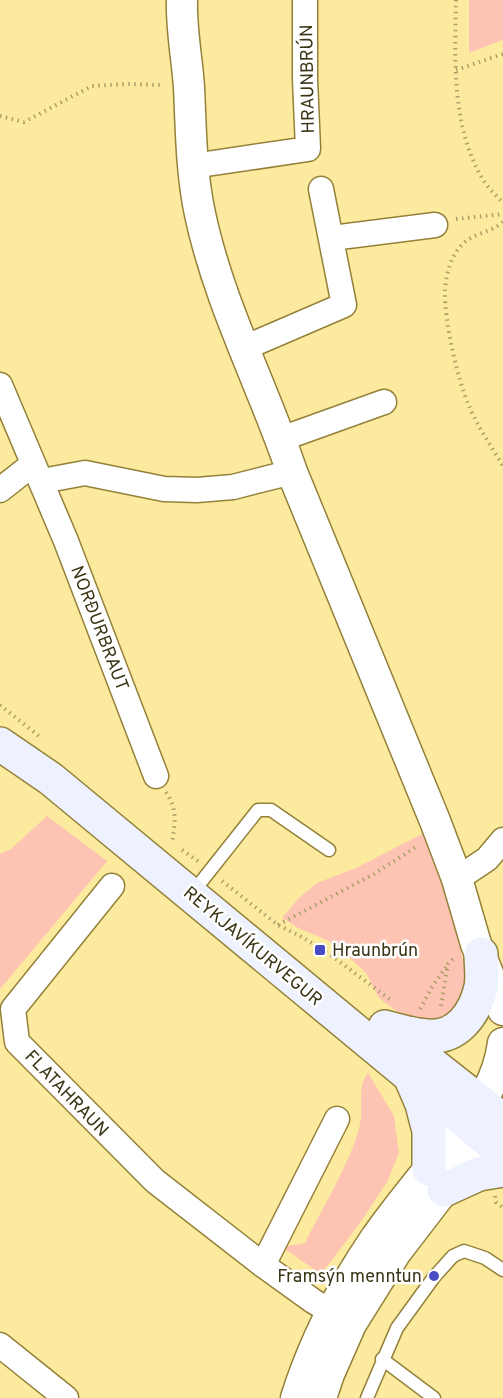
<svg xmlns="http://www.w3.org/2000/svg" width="503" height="1398" font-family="Overpass,sans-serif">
<rect width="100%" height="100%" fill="#fcea9f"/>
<g fill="#fdc4b4">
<path d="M469,0h34v40l-34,13z"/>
<path d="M47,816l60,45 -107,128v-135l11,-5z"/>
<path d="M426,832l29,89 10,50 3,22 -12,24 -40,9 -37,-28 -13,-25 -20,-19 -19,-14 -27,-11 -18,-11 17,-20 18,-15 39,-15z"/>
<path d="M368,1073l26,43 5,37 -12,29 -27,41 -39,51 -39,-27 23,-4c16,-33 52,-91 56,-125 1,-16 -3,-32 7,-45z"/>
</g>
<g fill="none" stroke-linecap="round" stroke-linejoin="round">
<g stroke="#938139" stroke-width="15">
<g id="service">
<path d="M201,882l57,-72h13l58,40"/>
<path d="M382,1359l52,39"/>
<path d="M367,1398l30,-70 37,-51 19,-21 11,-5 21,7 18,12"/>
</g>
</g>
<g stroke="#938139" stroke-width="27">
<g id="minor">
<path d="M193,166l115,-17 -3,-70v-79"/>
<path d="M332,238l103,-13"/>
<path d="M244,348l100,-43 -23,-116"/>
<path d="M0,385l66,156 90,235"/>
<path d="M281,439l103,-37"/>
<path d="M42,481l43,-8 79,16 33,1 36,-3 59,-15"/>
<path d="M0,490l33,-26"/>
<path d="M457,879l30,-20 16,-19"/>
<path d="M112,886l-99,123 4,33 138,139 108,84 50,36 34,20"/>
<path d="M263,1265l74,-146"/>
<path d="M0,1345l66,53"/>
</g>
</g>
<g stroke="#938139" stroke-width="33">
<g id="tertiary">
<path d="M182,0c-1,29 5,58 7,87 2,42 2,85 11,127 19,90 63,172 92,258l143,349 22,58 19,65 27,66"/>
<path d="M296,1398c18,-57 45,-109 79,-159 22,-32 48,-62 72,-93 27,-35 50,-58 56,-103"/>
<path d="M321,1398l8,-24 22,-50 45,-72 103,-134"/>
</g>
</g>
<g stroke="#938139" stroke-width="36">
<g id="secondary">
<path d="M0,744l51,35 452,374"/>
<path d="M385,1027c14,4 28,8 42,9 30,3 48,-22 54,-49 2,-10 0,-23 0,-33"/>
<path d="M414,1050l89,70"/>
<path d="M410,1076l12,28 7,27v38"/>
<path d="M444,1190l35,-16 24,-4"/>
</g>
</g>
<g stroke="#ada067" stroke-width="4" stroke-dasharray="1.5 4.5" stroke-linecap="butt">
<path d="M456,0c-1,58 -5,125 26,178 5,9 14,17 21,25"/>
<path d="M456,70l47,-16"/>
<path d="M0,116l24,6 68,-36 35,-2 37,1"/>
<path d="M456,219l47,-5"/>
<path d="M503,222c-12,11 -32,11 -43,25 -10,12 -14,28 -15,43 -1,30 12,88 24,116 9,21 22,40 34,60"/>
<path d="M0,705l40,32"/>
<path d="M166,792c12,19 9,30 6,51"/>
<path d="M182,850l16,11"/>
<path d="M222,881l56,44 26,13 32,21 56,42"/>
<path d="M278,925l96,-51 45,-29"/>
<path d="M441,1006l7,-42 7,-7"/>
<path d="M420,1009l12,-22 14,-20"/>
<path d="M495,1196l1,6 7,6"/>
</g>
<use href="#service" stroke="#fff" stroke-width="12"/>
<use href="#minor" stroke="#fff" stroke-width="24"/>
<use href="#tertiary" stroke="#fff" stroke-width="30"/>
<use href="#secondary" stroke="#eef1fe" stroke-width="33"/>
</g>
<g fill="#484bc1" stroke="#fff" stroke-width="2">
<rect x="314" y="944" width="12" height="12" rx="3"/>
<circle cx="434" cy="1276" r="6"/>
</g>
<g text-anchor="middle" stroke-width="5" stroke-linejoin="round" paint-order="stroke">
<g font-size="18" fill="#3c3516" stroke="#fff">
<text transform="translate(307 79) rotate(-91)" y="6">HRAUNBRÚN</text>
<text transform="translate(100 628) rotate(69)" y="6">NORÐURBRAUT</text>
<text transform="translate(253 946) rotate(40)" y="6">REYKJAVÍKURVEGUR</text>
<text transform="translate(67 1093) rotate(46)" y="6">FLATAHRAUN</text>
</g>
<g font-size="18" fill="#3c3516" stroke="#fff" text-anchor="start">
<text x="332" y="956">Hraunbrún</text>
<text x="422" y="1282" text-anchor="end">Framsýn menntun</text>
</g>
</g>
</svg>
